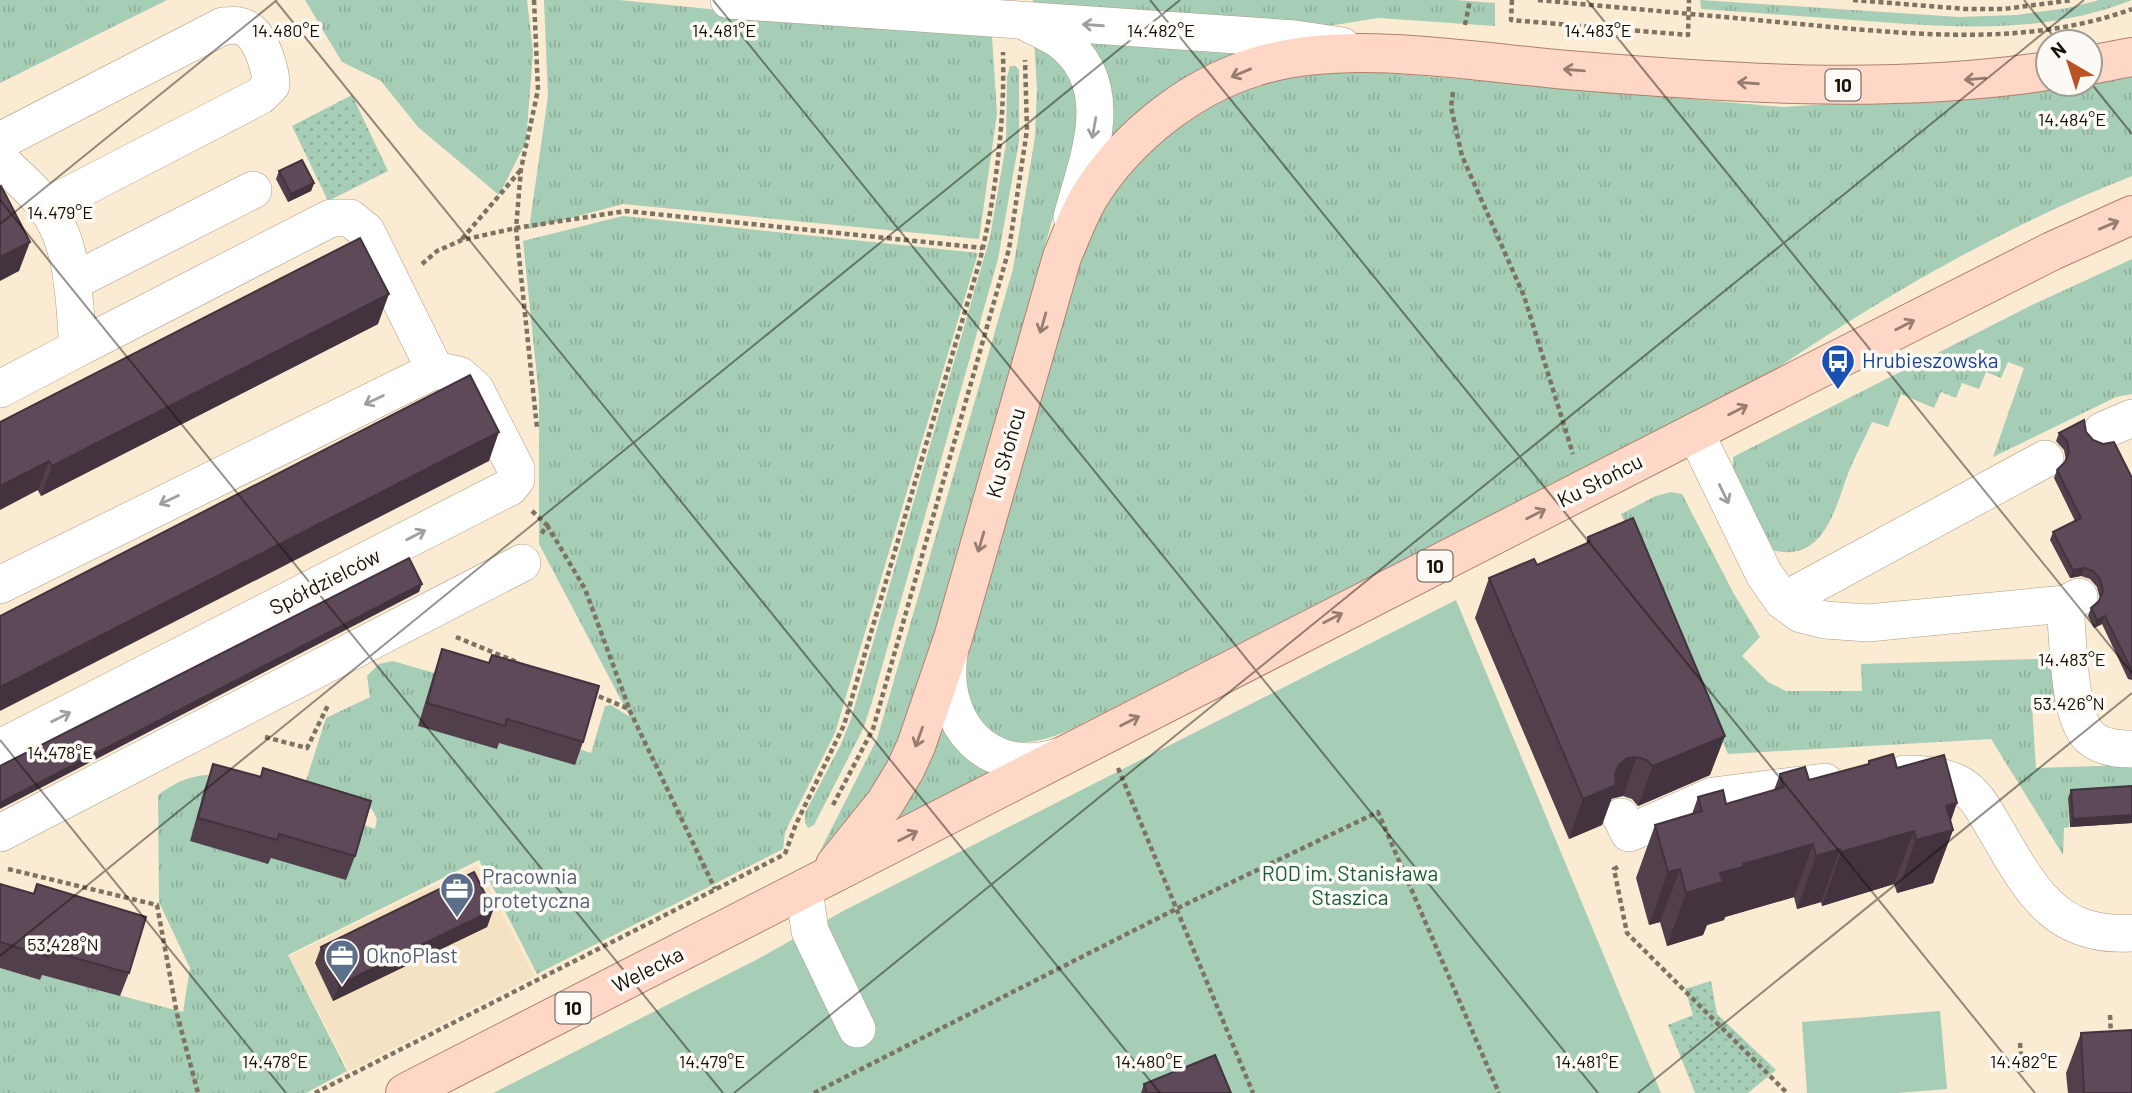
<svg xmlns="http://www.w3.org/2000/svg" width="2132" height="1093" font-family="Barlow,sans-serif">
<defs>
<pattern id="grass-tufts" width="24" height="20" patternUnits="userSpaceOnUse" patternTransform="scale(1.75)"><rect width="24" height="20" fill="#a6cdb5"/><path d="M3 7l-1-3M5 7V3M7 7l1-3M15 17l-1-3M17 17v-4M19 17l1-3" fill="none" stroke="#8eaf9a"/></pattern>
<pattern id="park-dots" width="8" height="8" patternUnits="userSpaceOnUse" patternTransform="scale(1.75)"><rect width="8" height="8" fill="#a6cdb5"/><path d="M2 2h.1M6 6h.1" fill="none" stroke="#8eaf9a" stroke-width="1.8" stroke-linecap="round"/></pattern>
</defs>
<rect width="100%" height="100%" fill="#faebd2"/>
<path fill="#f5e2c2" d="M477,865l58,111 -186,95 -60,-115z"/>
<g fill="url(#grass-tufts)">
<path d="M0,0h167l-167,83z"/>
<path d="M305,0h222l6,52 -7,90 -27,53 -81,-68 -37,-46 -39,-19z"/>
<path d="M544,0h75l373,37 5,77 -18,125 -356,-35 -94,25 19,-133z"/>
<path d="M1033,0h422l40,3v23l-117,-8 -62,10 -284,-24z"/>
<path d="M1700,0l259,17 57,-2 52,-7 31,-8h33c-85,34 -176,28 -265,21 -55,-4 -111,-8 -166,-12z"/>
<path d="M1080,34l165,14 -141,100z"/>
<path d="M1034,41c44,37 47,47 40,103l-166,580 -12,30 -38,60 -41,43 60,-118 136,-470 22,-132 2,-49z"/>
<path d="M1010,66h6l3,4v71l-21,118 -126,443 -9,27 -49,96 -6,3 -3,-5v-10l36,-69 10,-25 139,-482 16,-93 1,-67z"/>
<path d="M1353,70l431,37 258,-18 28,-5h20v-3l42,-8v103c-128,50 -248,120 -362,197l-669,341c-20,9 -40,22 -61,26 -48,11 -70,-27 -77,-66l115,-412c12,-25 24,-51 41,-74 40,-57 104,-96 171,-111 20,-5 42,-5 63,-7z"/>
<path d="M623,216l355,37 -143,480 -50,99 -2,17 -246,125 -58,-114 -191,95 59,116 -41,22h-306v-125l39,12 3,-5 141,37 7,-44 -31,-66 -1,-107c21,-16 40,-23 67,-19l45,82 92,-34 13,5 2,-10 -5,-10 -28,-8 -39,-17 21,-66 44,-21 -3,-21 12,-12 14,-3 41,12 64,70 81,6 12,4 14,-47 6,-1 19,12 -91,-173v-148l-16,-155z"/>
<path d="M2132,259v135l-16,3 -123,60 31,-89 -16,-6 -7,16 -15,-6 -7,17 -17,-6 -6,15 -15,-6 -7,16 -33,-14 -13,33 -16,-5c-7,16 -16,32 -23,49 -15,41 -27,99 -86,76l-30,-78v-12l299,-152z"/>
<path d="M1671,492l11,2 52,100 26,43 -18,19 26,26 18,9h76l-1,-27 177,-5c19,5 17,24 19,40l-4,4 -21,2 4,63 96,-3v27l-64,5 1,30 -5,1 -1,27 -72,-116 -263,15 -107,-240 35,-18z"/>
<path d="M939,718l56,53 -112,55z"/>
</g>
<g fill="url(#park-dots)">
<path d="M352,95l36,76 -60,30 -36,-75z"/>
<path d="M1711,981l6,33 59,56 -28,23h-53l-27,-68 25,-10 -8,-26z"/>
</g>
<g fill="#a6cdb5">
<path d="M1456,600l205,493h-1168l265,-134 85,-48z"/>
<path d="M1940,1011l7,78 -51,4h-89l-5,-71z"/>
</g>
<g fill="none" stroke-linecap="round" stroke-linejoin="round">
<g stroke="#ab9d85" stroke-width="38">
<g id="minor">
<path d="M729,0l566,39 47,7"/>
<path d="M1026,22c11,6 23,11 34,18 60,45 28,118 12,177"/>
<path d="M0,141l223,-115c10,-1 19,-2 28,6 11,10 20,38 20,53l-11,11 -214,111"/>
<path d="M0,160c15,15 34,30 46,47 29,39 28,95 32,141l-78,41"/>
<path d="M72,282l181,-92"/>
<path d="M78,348l253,-130h19l16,13 69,139"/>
<path d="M2102,431l30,-13"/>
<path d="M1695,432l69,142 19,27 18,13 24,6 43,3 197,-19 14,-7"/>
<path d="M0,585l435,-215 24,5 16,14 41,80v10l-6,8 -510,261"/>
<path d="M1783,601l262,-142"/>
<path d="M2065,604c3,31 3,107 22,130 10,13 30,15 45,15"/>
<path d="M949,654c-10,70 39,126 112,102"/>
<path d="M1904,774c17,0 42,2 57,11 16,10 24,27 33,42 36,60 58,111 138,106"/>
<path d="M1621,817l8,16 84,-37 112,-14"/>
<path d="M0,833l522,-270"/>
<path d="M804,890l6,41 47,98"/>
</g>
</g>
<g stroke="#ad806c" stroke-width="40">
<g id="major">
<path d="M2090,65l42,-8"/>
<path d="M835,865l50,-62 20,-33 11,-24 37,-108 109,-381c9,-21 17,-44 29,-63 37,-58 99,-107 164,-127 90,-29 218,-5 312,3 161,13 320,25 481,1"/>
<path d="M405,1093l1396,-715 251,-127 80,-36"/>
</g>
</g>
<g stroke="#7d7363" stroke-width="4.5" stroke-dasharray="5 3.5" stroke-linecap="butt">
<path d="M534,0l4,90 -17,79 -5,59 21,200"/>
<path d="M1512,0l-1,20 177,15 1,-35"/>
<path d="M1538,0c84,8 167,15 250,23 113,10 235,26 344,-14"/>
<path d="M1853,0l113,9h38l69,-9"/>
<path d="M1465,25l5,-25"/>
<path d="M1453,92l-2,15 11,49 62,140 49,158"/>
<path d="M462,239l58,-68"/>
<path d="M422,264l15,-13 25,-11 54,-12 110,-17 357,37"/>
<path d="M532,511l15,14 -7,11"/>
<path d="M547,525l38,64 44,119"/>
<path d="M456,637l63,26"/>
<path d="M591,693l38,16 86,180"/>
<path d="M265,737l42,11 22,-45"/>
<path d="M1118,768l135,325"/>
<path d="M833,805l40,-76 136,-480 18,-119 -2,-70"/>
<path d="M785,854l11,-30 48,-99 136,-465c16,-65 25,-142 23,-208"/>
<path d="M1618,867l-4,2 13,64 160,160"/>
<path d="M8,869l149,36 20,109 21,79"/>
<path d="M2110,1015l1,20"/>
<path d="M2020,1043l2,29"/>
<path d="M315,1093l470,-239"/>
<path d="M814,1093l364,-185 200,-96 121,281"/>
</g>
<use href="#minor" stroke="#fff" stroke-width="37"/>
<use href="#major" stroke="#ffd7c7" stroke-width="38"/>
</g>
<g fill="#513f4c">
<path d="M279,171l35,12 -3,8 -23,11 -12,-23z"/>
<path d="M378,324l-337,172 -41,-74z"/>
<path d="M2086,432l46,46v202l-4,-1 -26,-55 -8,4 -6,-12 3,-8 9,-9 -3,-12 -7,-8 -9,-3 -11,2 -20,-38 3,-8 22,-11 -21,-43 3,-8 8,-7 1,-3 -2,-10 -8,-9 3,-8z"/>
<path d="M1588,537l122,238 -72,31 -6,-7 -9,-3 -11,2 -10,27 -33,14 -94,-221 14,-40 48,-13 49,-21z"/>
<path d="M442,649l141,93 -8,23 -76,-22 -2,6 -79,-23 16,-53z"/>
<path d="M1869,761l28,7 53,54 3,8 -20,53 -36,10 -3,-9 -72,22 -1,-4 -24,7 -3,-12 -69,20 -1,3 -17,5 -4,10 -36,11 -7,-24 -11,3 -13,-47 19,-53 37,-11 6,-17 28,7 48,-14 6,-16 29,6 59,-16z"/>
<path d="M213,764l47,13 3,-9 92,88 -9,24 -75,-22 -3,6 -78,-23 15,-54z"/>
<path d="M2132,786v37l-62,4 -2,-29 3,-8z"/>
<path d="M0,884l33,9 4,-9 92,89 -9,23 -78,-21 -2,5 -40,-12z"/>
<path d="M493,910l-6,17 -154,74 -18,-38 6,-16z"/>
<path d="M2081,1033l51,60h-64l-2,-20z"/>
<path d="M1144,1084l87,9h-90z"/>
</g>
<g fill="#42333e">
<path d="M314,183l-3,8 -23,11 3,-8z"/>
<path d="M30,242l-11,29 -19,10v-24z"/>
<path d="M389,294l-11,30 -337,172 11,-30z"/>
<path d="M499,432l-10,29 -489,250v-24z"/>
<path d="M49,461l-11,29 -38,20v-24z"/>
<path d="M2084,568l-3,8 -11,2 3,-8z"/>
<path d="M422,584l-3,8 -419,217v-6z"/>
<path d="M2105,616l-3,8 -8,4 3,-8z"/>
<path d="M1725,736l-15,39 -72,31 15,-40z"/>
<path d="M1637,757l-14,39 -12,3 -9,26 -33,14 14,-40 44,-41z"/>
<path d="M1957,803l-10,29 6,-2 -20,53 -36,10 19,-53 30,-34z"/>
<path d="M2132,815v8l-62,4 3,-8z"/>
<path d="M1914,831l-20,53 -72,22 19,-54z"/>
<path d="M1813,844l-19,53 -69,20 -1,3 -17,5 -4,10 -36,11 19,-53 34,-20 23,-9z"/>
<path d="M1840,849l-19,53 -24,7 19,-53z"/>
<path d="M1680,869l-20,53 -11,3 19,-53z"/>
<path d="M493,910l-6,17 -154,74 6,-16z"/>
</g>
<g fill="#5e4958" stroke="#42333e" stroke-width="2">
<path d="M302,160l12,23 -23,11 -12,-23z"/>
<path d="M1,186l29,56 -30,15v-70z"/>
<path d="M360,238l29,56 -337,172 -3,-5 -49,25v-64z"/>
<path d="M470,375l29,57 -499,255v-71z"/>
<path d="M2084,420l2,12 7,8 10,4 11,-2 18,36v193l-27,-55 -8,4 -6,-12 8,-7 4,-10 -3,-12 -7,-8 -9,-3 -11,2 -20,-38 28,-14 -24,-48 8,-8 4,-10 -2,-11 -8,-8z"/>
<path d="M1633,518l92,218 -72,30 -7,-6 -9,-3 -10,1 -9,8 -3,9 1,10 -33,14 -94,-221 45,-19 3,6 53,-23 -2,-5z"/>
<path d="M409,558l13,26 -422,219v-37z"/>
<path d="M442,649l47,14 3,-8 107,31 -16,56 -76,-23 -2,7 -78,-23z"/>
<path d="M1893,754l4,14 47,-13 13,48 -11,3 7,24 -37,10 -2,-9 -73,21 -1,-3 -24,7 -3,-12 -70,20v3l-23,6 3,9 -37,11 -6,-24 -12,3 -13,-47 47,-14 -4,-14 25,-7 3,14 58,-17 -4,-13 25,-7 4,13 60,-16v-3z"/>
<path d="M213,764l48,13 2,-9 108,33 -16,55 -76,-22 -2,6 -79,-22z"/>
<path d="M2132,786v29l-59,4 -2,-29z"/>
<path d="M474,872l19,38 -154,75 -18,-38z"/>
<path d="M0,884l34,10 3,-10 109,33 -17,56 -79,-22 -2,6 -48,-15z"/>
<path d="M2132,1030v63h-48l-3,-60z"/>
<path d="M1215,1055l16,38h-84l-3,-9z"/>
</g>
<defs><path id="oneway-shaft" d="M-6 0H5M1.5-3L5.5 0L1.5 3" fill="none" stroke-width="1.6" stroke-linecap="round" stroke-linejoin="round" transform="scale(1.75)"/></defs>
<g stroke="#a19f9c">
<use href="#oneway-shaft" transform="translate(1093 25) rotate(-176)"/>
<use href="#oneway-shaft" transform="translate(1094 128) rotate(100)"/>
<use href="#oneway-shaft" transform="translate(374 400) rotate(154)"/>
<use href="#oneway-shaft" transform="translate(1724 494) rotate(64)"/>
<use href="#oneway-shaft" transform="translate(169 500) rotate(154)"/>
<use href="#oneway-shaft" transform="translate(416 535) rotate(-27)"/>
<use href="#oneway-shaft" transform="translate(61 717) rotate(-27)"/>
</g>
<g stroke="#967d71">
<use href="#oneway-shaft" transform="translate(1574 70) rotate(-175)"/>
<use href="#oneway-shaft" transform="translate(1241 73) rotate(157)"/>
<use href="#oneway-shaft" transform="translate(1975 79) rotate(175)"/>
<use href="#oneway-shaft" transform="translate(1748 83) rotate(-176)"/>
<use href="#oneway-shaft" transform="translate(2109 225) rotate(-23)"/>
<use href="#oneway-shaft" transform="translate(1043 323) rotate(106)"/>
<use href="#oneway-shaft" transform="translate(1905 325) rotate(-27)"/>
<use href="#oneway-shaft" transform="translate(1738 410) rotate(-27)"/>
<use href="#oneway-shaft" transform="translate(1536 514) rotate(-27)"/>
<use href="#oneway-shaft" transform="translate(981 542) rotate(106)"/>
<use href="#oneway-shaft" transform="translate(1333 618) rotate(-27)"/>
<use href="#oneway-shaft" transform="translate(1130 721) rotate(-27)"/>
<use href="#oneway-shaft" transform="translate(919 737) rotate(110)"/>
<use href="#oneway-shaft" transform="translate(908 836) rotate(-27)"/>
</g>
<path fill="none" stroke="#151008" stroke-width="2" stroke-opacity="0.45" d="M275,0l885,1093M713,0l885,1093M1150,0l885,1093M1587,0l545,673M2024,0l34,42M2090,82l42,52M0,200l723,893M0,224l277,-224M0,740l286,353M0,956l1180,-956M734,1093l1350,-1093M1638,1093l494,-400"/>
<defs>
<g id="bus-pin" transform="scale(1.75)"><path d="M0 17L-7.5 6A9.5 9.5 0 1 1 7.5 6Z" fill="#1a4fb4" stroke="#fdfaf5"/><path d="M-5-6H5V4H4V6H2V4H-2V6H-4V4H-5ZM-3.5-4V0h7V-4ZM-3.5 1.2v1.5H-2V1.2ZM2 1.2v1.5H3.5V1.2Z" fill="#fff"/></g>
<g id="office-pin" transform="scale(1.75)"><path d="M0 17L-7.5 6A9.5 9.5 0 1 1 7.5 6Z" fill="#5c6f8a" stroke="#fdfaf5"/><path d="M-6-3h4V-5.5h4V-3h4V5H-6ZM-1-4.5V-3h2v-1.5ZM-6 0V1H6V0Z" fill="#fff"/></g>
</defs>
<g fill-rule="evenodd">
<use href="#bus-pin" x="1838" y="361"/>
<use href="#office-pin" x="457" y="889"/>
<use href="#office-pin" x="342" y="956"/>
</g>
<g text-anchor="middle" stroke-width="7" stroke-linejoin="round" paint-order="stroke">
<g fill="#fdfaf5" stroke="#5b564f" stroke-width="2">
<rect x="1825.5" y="69.5" width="35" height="31" rx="5"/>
<rect x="1417.5" y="550.5" width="35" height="31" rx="5"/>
<rect x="555.5" y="992.5" width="35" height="31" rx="5"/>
</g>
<g font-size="19" font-weight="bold" fill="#151008">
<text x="1843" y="92">10</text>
<text x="1435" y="573">10</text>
<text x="573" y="1015">10</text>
</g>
<g font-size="21" fill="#164399" stroke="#fdfaf5" text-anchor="start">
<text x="1862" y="368">Hrubieszowska</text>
</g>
<g font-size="21" fill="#151008" stroke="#fdfaf5">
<text transform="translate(1006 453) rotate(-74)" y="7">Ku Słońcu</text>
<text transform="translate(1600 481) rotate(-27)" y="7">Ku Słońcu</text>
<text transform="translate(325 582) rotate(-27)" y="7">Spółdzielców</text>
<text transform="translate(648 970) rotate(-27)" y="7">Welecka</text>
</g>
<g font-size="21" fill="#125d3b" stroke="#fdfaf5">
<text x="1350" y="881">ROD im. Stanisława<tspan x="1350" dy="24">Staszica</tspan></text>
</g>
<g font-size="21" fill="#4e5e75" stroke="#fdfaf5" text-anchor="start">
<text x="482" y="884">Pracownia<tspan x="482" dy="24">protetyczna</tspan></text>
<text x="366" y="963">OknoPlast</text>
</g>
</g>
<g font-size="18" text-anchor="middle" fill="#151008" stroke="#fdfaf5" stroke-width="7" stroke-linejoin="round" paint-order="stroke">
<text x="1598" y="37">14.483°E</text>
<text x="286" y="37">14.480°E</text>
<text x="724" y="37">14.481°E</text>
<text x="1161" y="37">14.482°E</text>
<text x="2072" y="126">14.484°E</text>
<text x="60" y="219">14.479°E</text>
<text x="2072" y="666">14.483°E</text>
<text x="2069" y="710">53.426°N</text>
<text x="60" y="759">14.478°E</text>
<text x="63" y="951">53.428°N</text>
<text x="275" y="1068">14.478°E</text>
<text x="712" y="1068">14.479°E</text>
<text x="1149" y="1068">14.480°E</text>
<text x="1587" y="1068">14.481°E</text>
<text x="2024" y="1068">14.482°E</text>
</g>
<g transform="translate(2069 63) rotate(321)"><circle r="33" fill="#fdfaf5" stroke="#a09c96" stroke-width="2"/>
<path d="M0-5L12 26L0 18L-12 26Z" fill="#b95425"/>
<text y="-10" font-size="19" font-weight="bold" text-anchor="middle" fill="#151008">N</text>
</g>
</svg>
